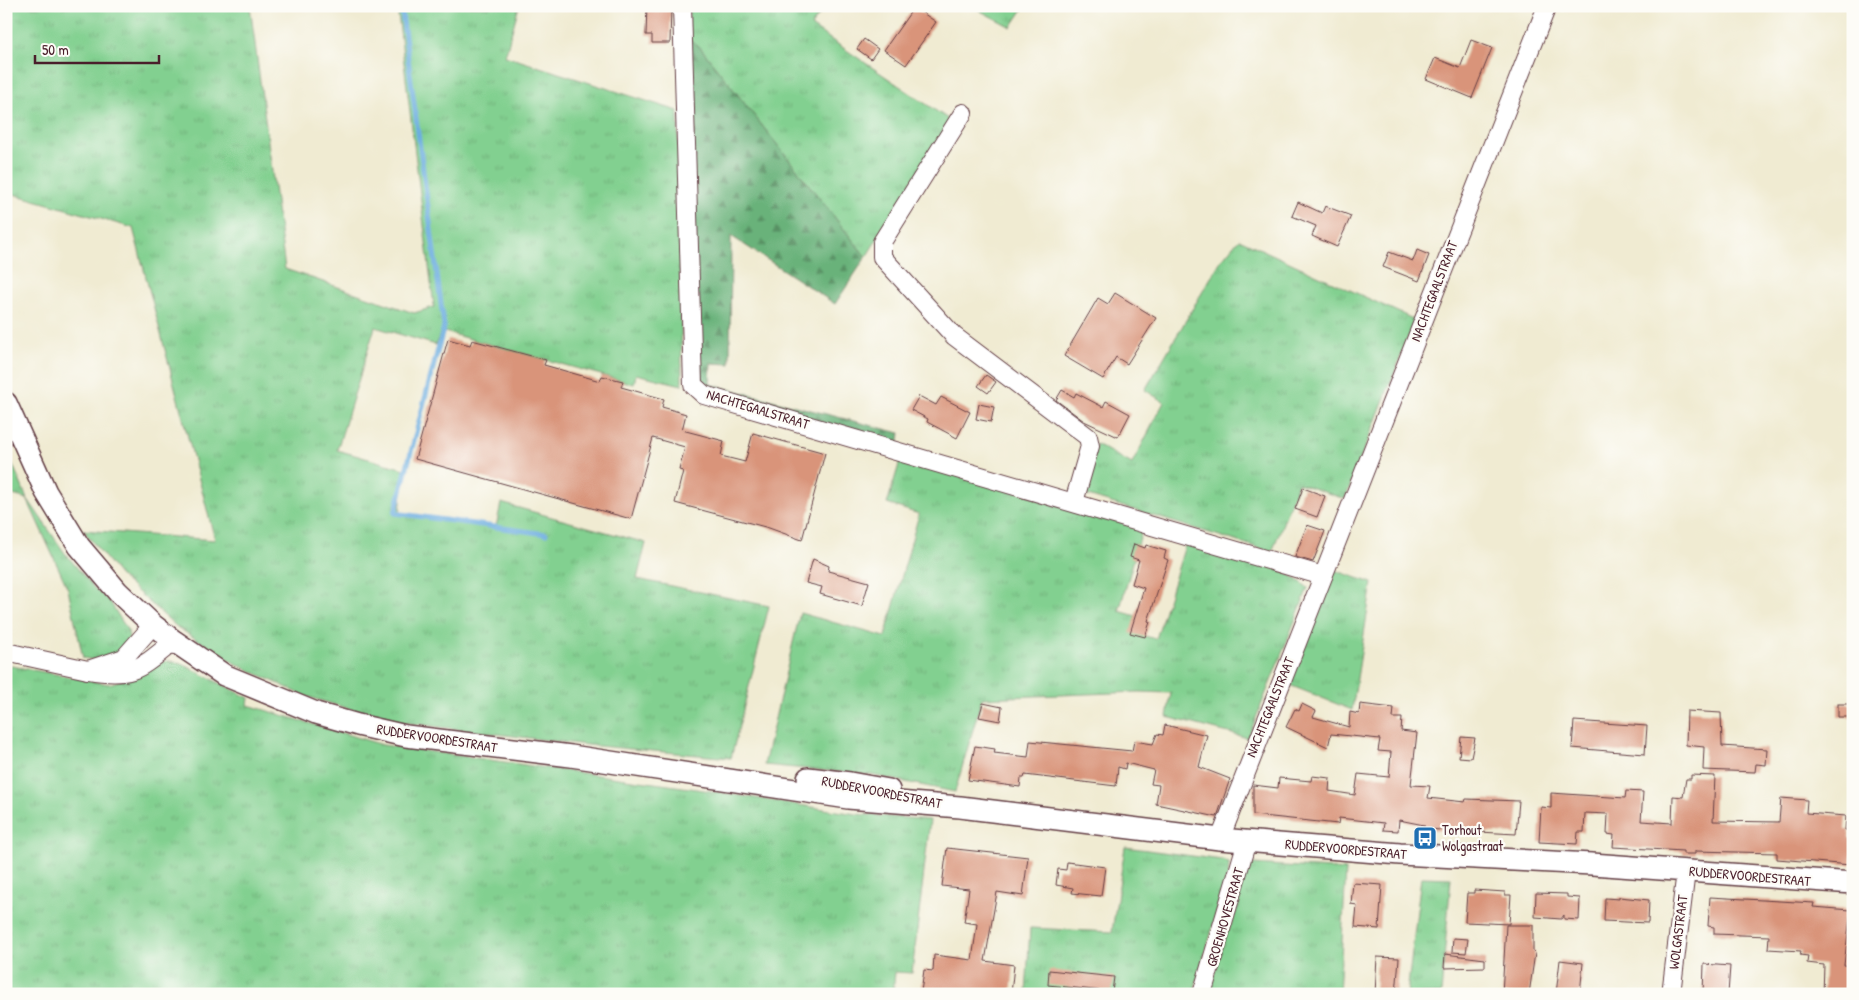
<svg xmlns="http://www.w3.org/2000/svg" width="1859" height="1000" font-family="'Patrick Hand',sans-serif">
<defs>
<pattern id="grass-tufts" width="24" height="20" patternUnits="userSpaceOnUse" patternTransform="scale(1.25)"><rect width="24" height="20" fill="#82d090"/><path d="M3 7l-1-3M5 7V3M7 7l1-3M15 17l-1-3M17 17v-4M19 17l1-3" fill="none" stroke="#72b27c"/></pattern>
<pattern id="forest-firs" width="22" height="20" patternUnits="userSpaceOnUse" patternTransform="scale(1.25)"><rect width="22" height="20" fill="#69b27a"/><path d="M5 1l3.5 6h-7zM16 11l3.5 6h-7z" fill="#589064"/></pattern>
</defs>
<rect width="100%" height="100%" fill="#fdfcf7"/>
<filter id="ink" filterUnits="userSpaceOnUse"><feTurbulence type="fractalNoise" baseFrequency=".02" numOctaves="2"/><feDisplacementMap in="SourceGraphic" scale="10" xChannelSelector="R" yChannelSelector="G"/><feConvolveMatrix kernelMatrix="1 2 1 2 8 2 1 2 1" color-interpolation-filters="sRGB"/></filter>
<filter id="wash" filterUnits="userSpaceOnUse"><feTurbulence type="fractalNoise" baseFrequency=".0096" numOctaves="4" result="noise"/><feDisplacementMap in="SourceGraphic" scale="20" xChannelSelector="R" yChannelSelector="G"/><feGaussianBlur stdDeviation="1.12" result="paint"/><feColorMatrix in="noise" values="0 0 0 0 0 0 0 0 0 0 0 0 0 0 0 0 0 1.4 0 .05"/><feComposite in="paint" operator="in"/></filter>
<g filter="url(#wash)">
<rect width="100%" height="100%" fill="#f0ebd2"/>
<g fill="url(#grass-tufts)" stroke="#66785e">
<path d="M6,6h244l35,263 129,44 20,-6 -37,-301h122l-14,50 173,55 4,274 -46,-11 -2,10 -193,-53 -5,14 -61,-18 -38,123 67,19 -4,44 96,14 5,-24 145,40 -9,36 132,27 -38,152 -144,-13 -196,-24 -86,-25 -69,-32 -59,-37 -57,-51 -37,-46 132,10 -82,-312 -127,-36z"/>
<path d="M689,6h136l-14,20 140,95 -85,136 -167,-211 -11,-7z"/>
<path d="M971,6h54l-14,21z"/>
<path d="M1239,239l176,81 -70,179 -47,-16 -26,69 -187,-57 11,-51 36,20 32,-62 -19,-12 75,-128z"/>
<path d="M6,449l21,49 37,54 30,36 16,14 18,29 1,7 -8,13 -20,10 -18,-3 -15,-69 -41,-90 -21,-6z"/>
<path d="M901,458l242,70 -24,83 24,7 -6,16 19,5 31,-100c39,12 90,21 121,49l-60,150 -81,-21 4,-24 -32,-1 -157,6 -27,94 -84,-17 -107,-10 36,-152 85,24 34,-123 -32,-10z"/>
<path d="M1331,569l41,14 -20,127 -65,-26z"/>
<path d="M170,661l12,3 67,34 -1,7 135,40 328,46 145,23 74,6 -18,153 -17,-1 -2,22h-887v-329l103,19 18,-6 34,-16z"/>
<path d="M1125,847l97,13 7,3 -1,13 -35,118h-167l4,-66 82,4z"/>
<path d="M1253,864l93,6 -7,124h-131l39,-127z"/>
<path d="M1421,877l30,1 -10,116h-34z"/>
</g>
<path fill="url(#forest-firs)" stroke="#5a6852" d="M688,39l11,7 167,211 -31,47 -104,-68 -1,128 -19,-1 -1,21 190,49 -2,15 -200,-56z"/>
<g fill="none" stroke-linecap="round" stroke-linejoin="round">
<path stroke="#6cade0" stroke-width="5" d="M401,6l43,320 -49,187 151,21"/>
</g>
<g id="blocks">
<g fill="#d9947a">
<path d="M647,6h24l-1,37h-18v-8h-6z"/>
<path d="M914,7l22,15 -30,43 -22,-15z"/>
<path d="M864,39l14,10 -7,10 -14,-10z"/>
<path d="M1471,40l21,8 -20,50 -46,-19 9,-21 25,10z"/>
<path d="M1298,202l24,11 3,-7 26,10 -14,31 -25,-11 4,-10 -24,-10z"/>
<path d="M1417,250l12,5 -10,26 -36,-14 6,-15 24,9z"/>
<path d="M1115,293l41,25 -29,46 -11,-7 -13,22 -39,-23 34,-58 10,6z"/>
<path d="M448,339l22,6 2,-5 74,20 -2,5 56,16 2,-5 21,5 -2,6 43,12 -2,8 24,7 -4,16 42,11 -3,15 24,6 8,-29 72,20 -23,87 -33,-12 -94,-25 8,-32 -4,-1 6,-23 -32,-9 -22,81 -216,-60z"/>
<path d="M986,375l10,7 -8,11 -10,-7z"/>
<path d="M1062,390l12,7 2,-4 27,14 3,-6 24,13 -12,23 -34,-16 -28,-21z"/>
<path d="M919,396l17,9 5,-8 29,15 -13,26 -30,-16 1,-3 -17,-9z"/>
<path d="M979,404l15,3 -3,15 -15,-3z"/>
<path d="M1303,488l22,8 -8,21 -22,-8z"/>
<path d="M1307,525l18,6 -12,31 -18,-5z"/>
<path d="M1134,544l11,4 1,-3 20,6 -2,7 4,2 -20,61 2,1 -5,15 -15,-4 14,-45 -12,-4 7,-24 -9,-3z"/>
<path d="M813,559l16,7 -1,5 41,11 -7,24 -42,-12 2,-7 -16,-4z"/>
<path d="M983,703l19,4 -2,14 -21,-4z"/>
<path d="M1302,704l14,7 -3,6 36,10 1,-15 9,2 1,-10 34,4 -1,10h9l-1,13 16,2 -6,52 19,1 -2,12 37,4 1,-3 53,2 -3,33 -92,-5v-4l-25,-5 -1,11 -15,-1 1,-7 -45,-5 -1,6 -85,-9v-30l25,3 1,-10 32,3 1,-5 18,2 -1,13 26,4 3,-21 31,3 2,-25 -13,-1 2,-12 -49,-5 -3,13 -42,-20 9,-18 4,2z"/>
<rect x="1838" y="704" width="15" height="13"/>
<path d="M1687,711l34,2 1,33 45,3 -1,16 -10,-1 -1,8 -52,-2 1,-23 -18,-2z"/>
<path d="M1574,721l73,5 -2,28 -73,-6z"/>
<path d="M1165,725l42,10 -8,32 31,12 -13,38 -61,-13 3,-19 -8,-1 3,-14 -28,-7 -1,6 -7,-2 -2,19 -91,-11 -1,3h-3l-1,9 -52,-7 7,-34 20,3 -1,4 34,4 2,-16 102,10 2,-10 19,3 4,-10 6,1z"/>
<path d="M1461,737l14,1 -4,20 -12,-1z"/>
<path d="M1691,775l24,1 -2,45 66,1 2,-24 26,2 -1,13 40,3 -1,14h5l-1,8h4l-2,27 -74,-6v-6l-82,-2v3h-12v-3l-70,-4 1,-12 -7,-1 1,-20 -23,-1 -1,19h-6l-1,12 -38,-2 2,-35 10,1v-15l74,5 1,-7 17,1 -2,29 31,2 1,-27 10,1 3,-18h5z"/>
<path d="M947,848l81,9 -5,39 -26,-4 -12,69 29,4 -3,29 -44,-3v3l-46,-2 3,-22 9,1 1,-16 38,5 5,-36 -13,-2 5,-33 -27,-3z"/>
<path d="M1067,862l38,5 -4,29 -29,-3 1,-5 -17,-3 2,-16 8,1z"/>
<path d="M1353,883l29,2 -3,44 -24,-2 2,-22 -6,-1z"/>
<path d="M1474,890l31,2v3h6l-2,29 -44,-2 2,-29h7z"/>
<path d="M1536,893l31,1v3l13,1 -1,22 -15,-1v-4l-3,4 -26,-2z"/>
<path d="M1619,897l30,3 -1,23 -44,-2 1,-23 14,1z"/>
<path d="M1710,897l104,6 -1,4 38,3 -7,55 9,1v28h-30l1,-29 -17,-2 1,-7 -8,-1 1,-4 -33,-2 1,-13 -55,-2v-7l-6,-1z"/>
<path d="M1506,925h27v26l2,2 -6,41h-27z"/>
<path d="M1453,938l15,1 -2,14 -14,-1z"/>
<path d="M1445,954l40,5v8l-41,1z"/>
<path d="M1377,957l22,1 -3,36h-21z"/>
<path d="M1560,960l23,3 -3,31h-24z"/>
<path d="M1704,964l26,2 -2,28h-25z"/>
<path d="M1049,970l65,7 -2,15 -64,-7z"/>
</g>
</g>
</g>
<g filter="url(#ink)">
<use href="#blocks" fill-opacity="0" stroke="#633e44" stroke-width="1"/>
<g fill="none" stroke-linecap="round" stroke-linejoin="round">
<g stroke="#633e44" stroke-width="20">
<g id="minor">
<path d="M682,6l11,379 11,10 619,181"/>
<path d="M963,113l-81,129v15l72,79 134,101 2,9 -16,56"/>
<path d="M153,625l-29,33 -36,12c46,8 51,-1 86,-29"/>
<path d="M6,652l82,18"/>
<path d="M1220,839l327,-833"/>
<path d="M1202,994l45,-153"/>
<path d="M1671,994l15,-123"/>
</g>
</g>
<g stroke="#633e44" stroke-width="24">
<g id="tertiary">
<path d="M6,403l40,89 33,54 39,46 35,33 21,16 50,34 92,38 42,12 48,11 165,20 277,42 112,9 260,32 180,15 192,10 261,19"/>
<path d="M808,778l42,5 39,7"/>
</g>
</g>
<use href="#minor" stroke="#fff" stroke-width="18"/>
<use href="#tertiary" stroke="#fff" stroke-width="21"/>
</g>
</g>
<defs>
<g id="bus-square" transform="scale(1.25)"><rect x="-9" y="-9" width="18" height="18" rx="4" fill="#1f6fb2" stroke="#fdfcf7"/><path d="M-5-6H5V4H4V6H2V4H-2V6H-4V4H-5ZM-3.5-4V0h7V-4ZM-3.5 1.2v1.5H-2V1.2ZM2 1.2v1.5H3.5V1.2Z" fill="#fff"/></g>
</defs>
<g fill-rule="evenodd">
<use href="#bus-square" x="1425" y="838"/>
</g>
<g text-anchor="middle" stroke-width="4.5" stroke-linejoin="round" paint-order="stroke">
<g font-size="14" fill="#4a1f2b" stroke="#fdfcf7">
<text transform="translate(1434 291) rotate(-69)" y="5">NACHTEGAALSTRAAT</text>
<text transform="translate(758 409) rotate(17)" y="5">NACHTEGAALSTRAAT</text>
<text transform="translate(1270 707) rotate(-68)" y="5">NACHTEGAALSTRAAT</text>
<text transform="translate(437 738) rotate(9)" y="5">RUDDERVOORDESTRAAT</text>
<text transform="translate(882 792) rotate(11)" y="5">RUDDERVOORDESTRAAT</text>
<text transform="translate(1346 849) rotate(5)" y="5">RUDDERVOORDESTRAAT</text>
<text transform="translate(1750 876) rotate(5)" y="5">RUDDERVOORDESTRAAT</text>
<text transform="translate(1225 917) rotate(-74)" y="5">GROENHOVESTRAAT</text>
<text transform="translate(1678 932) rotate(-83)" y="5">WOLGASTRAAT</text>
</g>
<g font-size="14" fill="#4a1f2b" stroke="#fdfcf7" text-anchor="start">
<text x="1442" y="835">Torhout<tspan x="1442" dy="16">Wolgastraat</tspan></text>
</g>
</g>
<rect width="1859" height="1000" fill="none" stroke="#fdfcf7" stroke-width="25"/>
<path d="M35 55v8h124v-8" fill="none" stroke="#4a1f2b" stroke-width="2.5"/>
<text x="42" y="55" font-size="15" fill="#4a1f2b" stroke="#fdfcf7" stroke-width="4" paint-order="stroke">50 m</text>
</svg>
